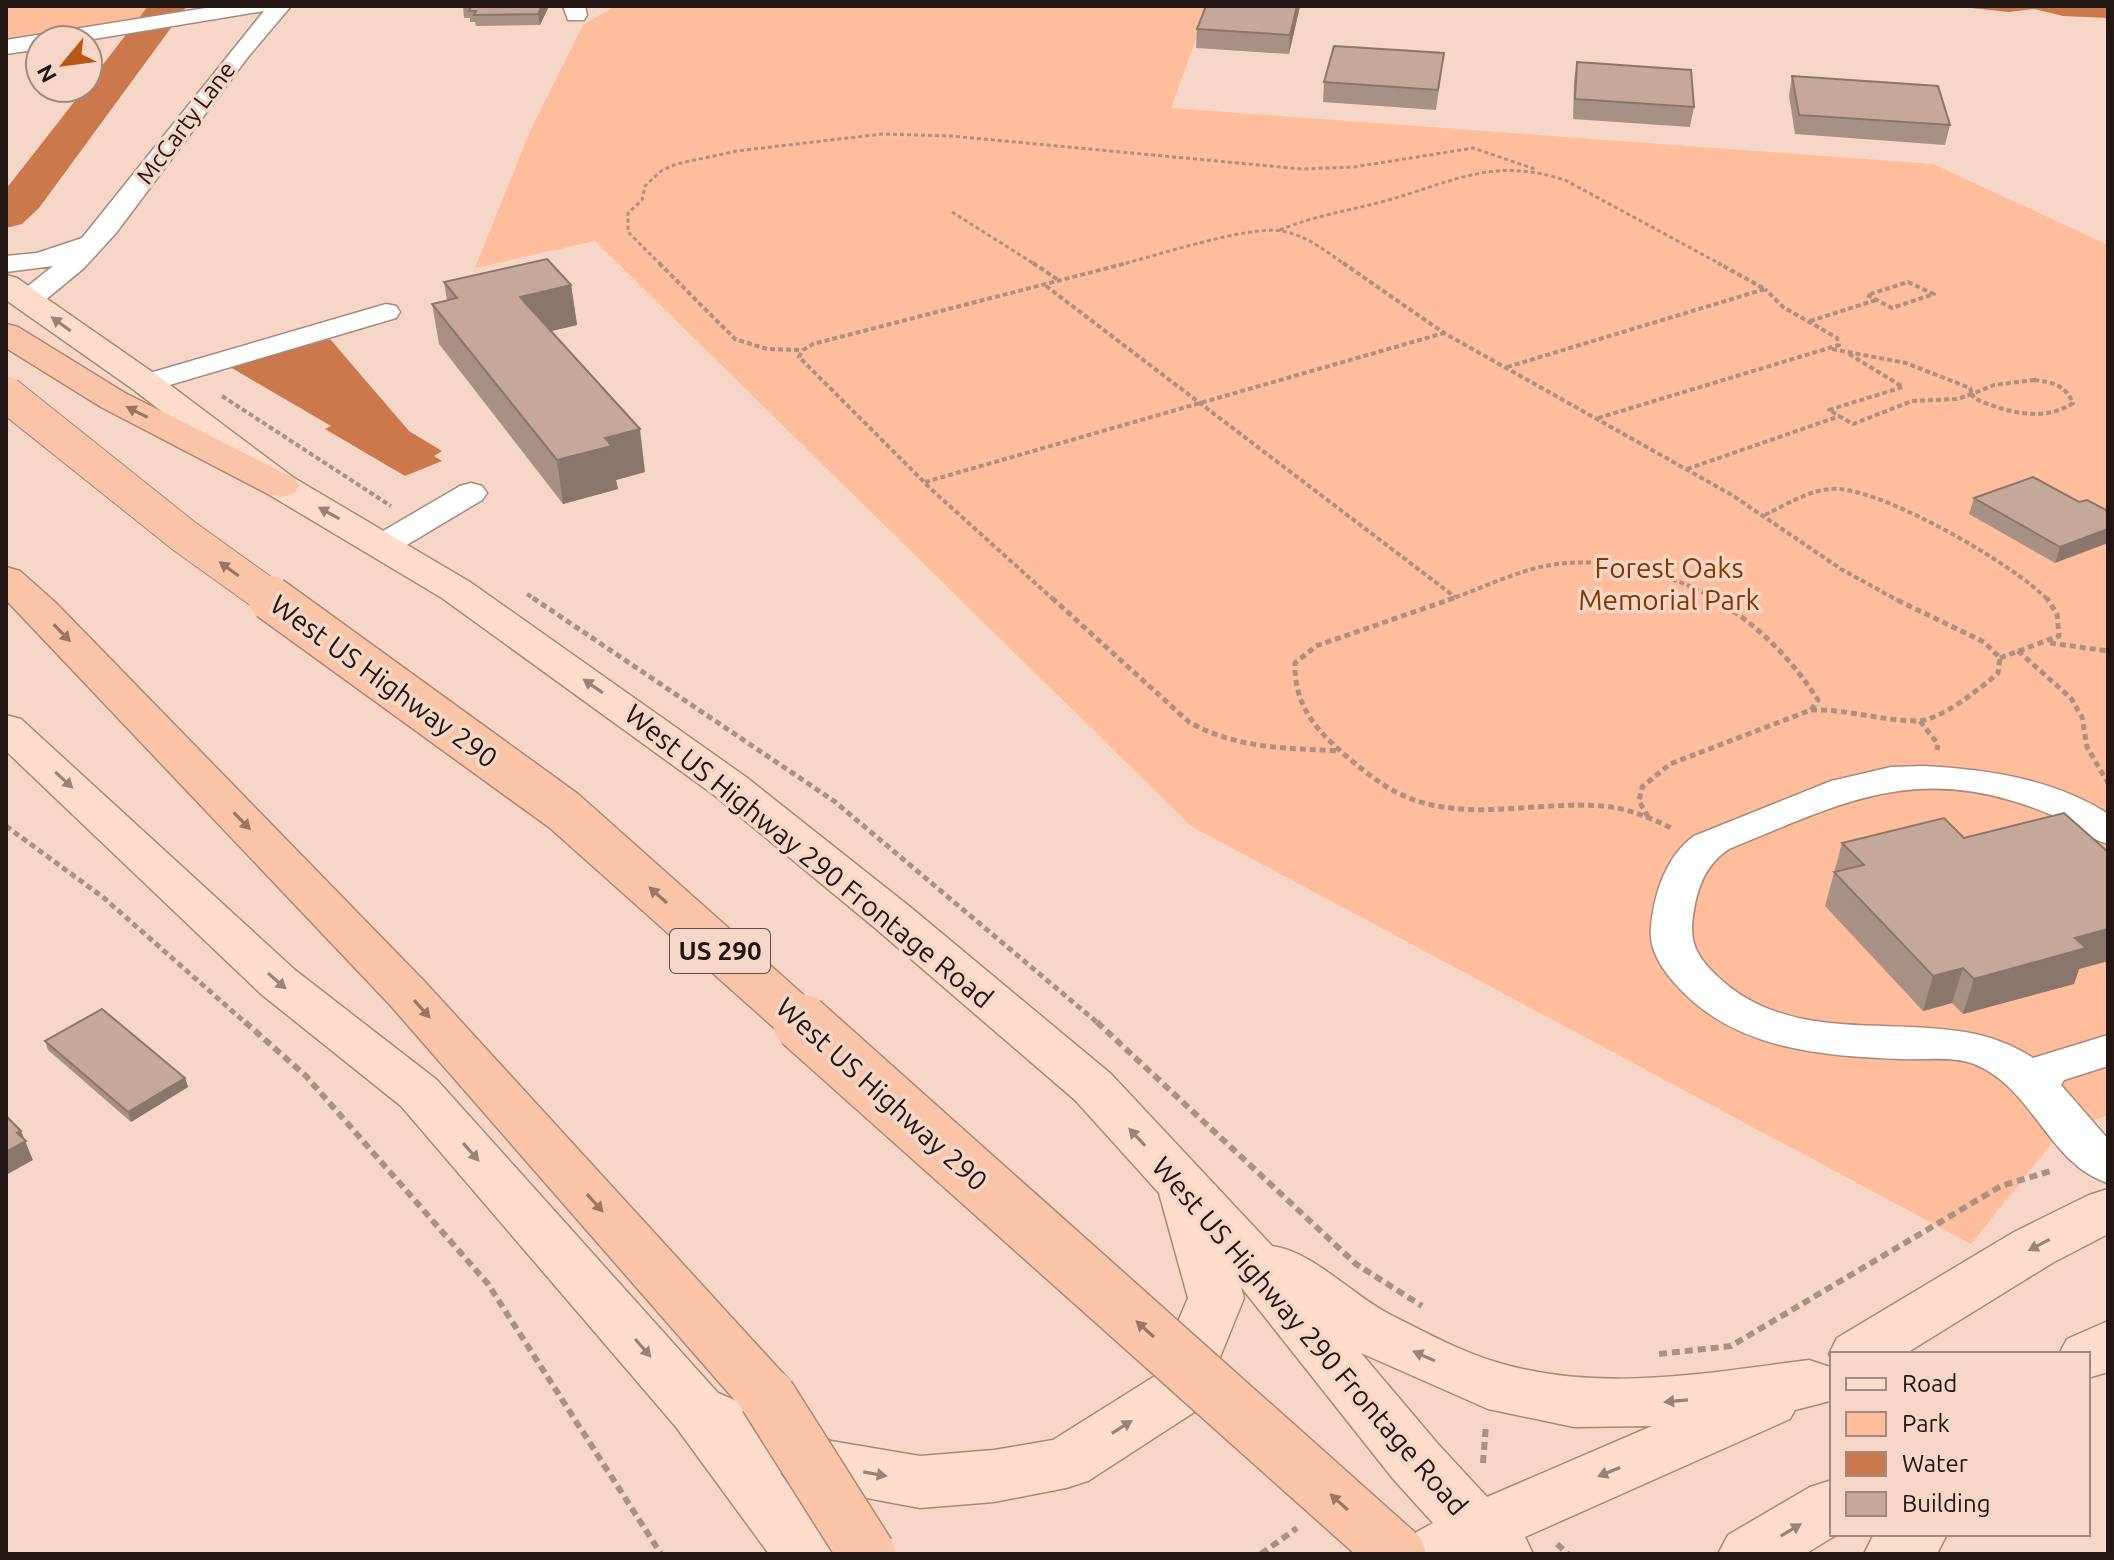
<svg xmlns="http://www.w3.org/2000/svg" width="2114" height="1560" font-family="Ubuntu,sans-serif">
<rect width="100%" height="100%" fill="#f6d7c7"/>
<g fill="#ffbd9b">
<path d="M6,6h146l-5,10 -141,23z"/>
<path d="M615,6h593l-37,102 762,56 175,81v870l-47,17 -90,112 -780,-418 -596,-585 -120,27 56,-139 52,-104z"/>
</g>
<g fill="#cb794c">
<path d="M1952,6h156v12l-45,-2 -29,-7 -25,3z"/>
<path d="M330,339l79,92 33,20 -8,5 8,5 -37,15 -80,-47 6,-3 -101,-59z"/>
</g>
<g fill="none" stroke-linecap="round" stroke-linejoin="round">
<path fill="#cb794c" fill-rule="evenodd" d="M148,6h39l-148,202 -17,16 -16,4v-39l79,-101h3v-4z"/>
<g stroke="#a6897a" stroke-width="3">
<g id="minor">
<path d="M218,6h73l-43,51 -132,176 -32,35 -46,38 -10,2 -10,-2 -4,-6 4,-6 35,-28 -47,6v-16l31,-3 45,-15 182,-227 -176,29h-48v9l-34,5v-14z"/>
<path d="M563,6h22l2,9 -3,5h-16z"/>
<path d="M386,304l10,2 4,6 -4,6 -250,74 -10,-3 -5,-6 5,-6z"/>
<path d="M471,483l11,3 5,7 -5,7 -87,52 -12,3 -12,-3 -4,-7 4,-7 89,-52z"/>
<path d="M1923,766c62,3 132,13 185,48v30c-15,-4 -24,-12 -38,-20 -18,-10 -37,-17 -57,-23 -110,-34 -185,8 -284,48 -24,16 -32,39 -36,67 -4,26 4,41 23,59 69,67 163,43 249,57 25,4 48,13 68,26l75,-23v31l-44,14 -3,5 47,54v44c-59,-18 -75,-96 -134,-119 -22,-8 -49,-4 -72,-5 -78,-3 -163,-9 -220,-68 -17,-17 -34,-40 -31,-64 3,-33 15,-71 43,-91l137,-55 60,-14z"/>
</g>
</g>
<g stroke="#ae8773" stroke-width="3">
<g id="major">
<path d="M6,275l11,3 141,98 136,102 176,104 276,195 163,129 202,168 161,172c41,5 83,52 121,70 33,17 71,37 106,47 102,30 207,10 310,-3l21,7v34l-35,9 -5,9 -265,118 8,17h-132l10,-19 22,-12 -39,-43 -153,-193 3,11 -45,111 -111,72 -22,7 -72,14 -74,6 -96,-18 -44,-17 47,62 10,19h-68l-93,-127 -275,-321 -140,-112 -255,-243v-36l15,4 274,251 142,110 281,313 113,48 89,15 74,-6 59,-10 102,-64 33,-78 -29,-105 -84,-93 -200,-172 -161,-133 -272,-197 -174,-104 -134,-104 -128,-90zM1361,1353l127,56 86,18 78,-1 -165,71 -49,-53z"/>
<path d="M2108,1189v45l-54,28 -149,92h-73v6l-3,-6 8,-16 177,-106 75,-37z"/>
<path d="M2108,1321v51l-20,6v-24h-29l8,-15z"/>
<path d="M1832,1480v54h6l-33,20h-87l10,-19 82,-48z"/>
<path d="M1874,1534h73l-10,20h-73z"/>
</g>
</g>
<g stroke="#ae8773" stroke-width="3">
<g id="highway">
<path d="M6,324l12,3 107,66 169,85 5,8 -5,8 -13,3 -13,-3 -167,-87 -95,-59z"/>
<path d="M6,567l14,4 35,31 370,380 363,397 9,17 -9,17 -21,7 -21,-7 -355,-407 -385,-406z"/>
</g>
</g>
<g stroke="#a99185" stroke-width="3" stroke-dasharray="4 3" stroke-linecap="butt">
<path d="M952,212l84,53"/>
<path d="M1280,230c33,-14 67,-19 101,-28 71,-19 112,-47 186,-21l155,84"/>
<path d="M661,265l-33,-33v-19l14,-13 3,-14 16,-15 15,-7 61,-13 145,-17 69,2 351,33 52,-2 119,-19 62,21"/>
<path d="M1119,265c36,-9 130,-40 162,-34 26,4 44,20 65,34"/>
</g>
<g stroke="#a99185" stroke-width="4" stroke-dasharray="5 3" stroke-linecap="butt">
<path d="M659,263l76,76 32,10 35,1"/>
<path d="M1033,263l27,18"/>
<path d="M1343,263l101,70 288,162 109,74 56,31"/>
<path d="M1908,282l26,12 -42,14 -25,-13z"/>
<path d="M1046,286l409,311"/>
<path d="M1810,321l66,-21"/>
<path d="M1832,349l74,14 64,25 2,6"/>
<path d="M1849,354l54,33 -74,23 24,14 59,-23 45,-2 15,-5"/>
<path d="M1507,367l258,-78 -47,-26"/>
<path d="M2034,380c19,2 31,5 39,23 -29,20 -69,9 -99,-5l-2,-4 22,-9z"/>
<path d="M222,396l169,110"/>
<path d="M1598,418l241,-73 -2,-7 -54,-31 -18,-18"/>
<path d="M1687,469l153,-53"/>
<path d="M925,482l519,-149"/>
<path d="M1765,515c22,-11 49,-28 74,-26 49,3 176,76 209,111"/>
<path d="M527,594l9,6"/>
<path d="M1054,600l-122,-110 -133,-133 4,-7 10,-6 314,-81"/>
<path d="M1448,600c29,-10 58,-24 88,-32 60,-15 129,2 181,32"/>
</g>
<g stroke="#a99185" stroke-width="5" stroke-dasharray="6 4" stroke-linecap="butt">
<path d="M533,598l301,203 265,223"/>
<path d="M1052,598l137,124c48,27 97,26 151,29"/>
<path d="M1454,598l-138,48 -21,17c-1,36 15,60 41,84 24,21 50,44 81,54 62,20 130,-2 194,6 22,3 43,13 63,22"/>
<path d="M2050,643l58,8"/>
<path d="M2018,651l53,47 11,19 5,30 21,36"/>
<path d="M2000,658l59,-22 -2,-22 -10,-16"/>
<path d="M1811,710c37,-1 71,11 106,11 23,0 64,-33 81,-48l2,-15 -16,-16 -91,-44"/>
<path d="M1920,721l18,23 -1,6"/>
<path d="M1648,817l-9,-16 3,-14 28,-23 141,-54 7,-10c-28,-43 -60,-75 -105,-102"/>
<path d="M6,826l98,72 143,126"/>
</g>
<g stroke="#a99185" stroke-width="6" stroke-dasharray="8 5" stroke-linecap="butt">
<path d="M245,1022l61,54 182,208 173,270"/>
<path d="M1097,1022l259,242 66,42"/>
<path d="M1659,1354l72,-8 270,-160 53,-16"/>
<path d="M1483,1463l3,-38"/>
<path d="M1557,1544l11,10"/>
<path d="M1261,1554l36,-26"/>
</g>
<use href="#minor" fill="#fff" fill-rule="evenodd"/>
<use href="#major" fill="#fcdccb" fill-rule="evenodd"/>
<use href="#highway" fill="#fac4a9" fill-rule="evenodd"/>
<g stroke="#ae8773" stroke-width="37" stroke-linecap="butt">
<path id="highway-bridge-far2" d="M6,394l178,142 89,64"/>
</g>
<g stroke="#ae8773" stroke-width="47" stroke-linecap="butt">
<path id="highway-bridge-far1" d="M270,598l294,213 239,213"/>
</g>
<g stroke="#ae8773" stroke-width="59" stroke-linecap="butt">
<g id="highway-bridge">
<path d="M801,1022l596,532"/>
<path d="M767,1396l100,158"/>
</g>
</g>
<use href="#highway-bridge-far2" stroke="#fac4a9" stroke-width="35"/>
<use href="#highway-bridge-far1" stroke="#fac4a9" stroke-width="44"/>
<use href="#highway-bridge" stroke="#fac4a9" stroke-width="56"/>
</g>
<g fill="#a99084">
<path d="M463,6h86l-9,19 -64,1 -1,-4h-5v-4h-6z"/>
<path d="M1300,6l-11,48 -93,-6 1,-19z"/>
<path d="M1444,53l-8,57 -113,-8 1,-20z"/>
<path d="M1577,62l117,45 -4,20 -117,-8 1,-38z"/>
<path d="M1792,76l158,49 -5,20 -150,-11 -6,-38z"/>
<path d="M444,282l127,3 6,40 -26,6 94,141 -29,8 2,9 -55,15 -124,-160 -7,-40 15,-4z"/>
<path d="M1974,498l105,4 -24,61 -86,-49z"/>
<path d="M1842,843l266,9v109l-29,8 -5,15 -111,30 -11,-11 -29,8 -98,-105z"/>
<path d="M45,1041l140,37 3,9 -57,35 -83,-72z"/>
</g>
<g fill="#8a766b">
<path d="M542,6h7l-9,19 -2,-11z"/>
<path d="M1297,6h3l-11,48 1,-19z"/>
<path d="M571,285l6,40 -51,12 -6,-40z"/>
<path d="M640,429l5,43 -29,8 2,9 -55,15 -6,-44 48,-22z"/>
<path d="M2108,529v14l-53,20 5,-16z"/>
<path d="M2108,929v32l-29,8 -5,15 -111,30 11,-35 101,-41z"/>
<path d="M1963,968l-11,35 -29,8 10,-35z"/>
<path d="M185,1078l3,9 -57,35 -3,-10z"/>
<path d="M21,1131l12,29 -27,15v-23l11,-19z"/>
</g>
<g fill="#c5a899" stroke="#8a766b" stroke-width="2">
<path d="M463,6h79l-4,8 -64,1 2,-4h-7l2,-4h-9z"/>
<path d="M1206,6h91l-7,29 -93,-6z"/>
<path d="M1334,46l110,7 -6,37 -114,-8z"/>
<path d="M1577,62l114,8 3,37 -119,-8z"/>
<path d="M1792,76l146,10 12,39 -151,-10z"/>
<path d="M547,259l24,26 -51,12 120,132 -35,9 7,8 -55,14 -125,-156 25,-6 -13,-16z"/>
<path d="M2033,477l46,25 8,-2 21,11v18l-48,18 -86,-49z"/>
<path d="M2064,813l44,39v77l-33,9 11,10 -112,31 -11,-11 -30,8 -99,-104 30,-7 -22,-22 102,-25 20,20z"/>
<path d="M102,1009l83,69 -57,34 -83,-71z"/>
<path d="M6,1116l15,15 -4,2 9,8 -20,11z"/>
</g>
<defs><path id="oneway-solid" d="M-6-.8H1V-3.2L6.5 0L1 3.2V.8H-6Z" transform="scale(2)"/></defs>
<g fill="#998277">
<use href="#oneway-solid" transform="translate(61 324) rotate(-144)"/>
<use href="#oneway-solid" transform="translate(329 513) rotate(-151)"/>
<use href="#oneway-solid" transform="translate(593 686) rotate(-145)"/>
<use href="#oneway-solid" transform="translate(64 780) rotate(43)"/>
<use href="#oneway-solid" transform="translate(277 981) rotate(41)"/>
<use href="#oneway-solid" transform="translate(1137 1137) rotate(-133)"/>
<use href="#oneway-solid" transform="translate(471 1152) rotate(49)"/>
<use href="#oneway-solid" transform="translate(2039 1245) rotate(152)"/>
<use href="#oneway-solid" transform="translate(643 1348) rotate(49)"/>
<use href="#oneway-solid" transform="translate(1424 1356) rotate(-156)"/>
<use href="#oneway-solid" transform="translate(1676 1401) rotate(175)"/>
<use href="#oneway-solid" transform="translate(1122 1427) rotate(-32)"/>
<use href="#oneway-solid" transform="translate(1609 1472) rotate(158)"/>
<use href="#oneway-solid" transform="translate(875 1474) rotate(10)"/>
<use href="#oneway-solid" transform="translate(1791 1530) rotate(-31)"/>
</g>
<g fill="#987564">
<use href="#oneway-solid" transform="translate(137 412) rotate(-153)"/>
<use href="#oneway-solid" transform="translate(229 569) rotate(-144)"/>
<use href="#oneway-solid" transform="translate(62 633) rotate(46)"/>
<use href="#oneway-solid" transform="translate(242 821) rotate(46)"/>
<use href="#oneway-solid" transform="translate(658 895) rotate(-138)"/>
<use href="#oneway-solid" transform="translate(422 1009) rotate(48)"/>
<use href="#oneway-solid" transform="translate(595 1203) rotate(48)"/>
<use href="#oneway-solid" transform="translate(1145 1329) rotate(-138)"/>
<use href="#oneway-solid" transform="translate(1339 1502) rotate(-138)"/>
</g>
<g text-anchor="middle" stroke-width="7" stroke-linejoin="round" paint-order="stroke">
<g font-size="24" fill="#201510" stroke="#f6d7c7">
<text transform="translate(186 123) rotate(-53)" y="8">McCarty Lane</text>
</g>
<rect fill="#f6d7c7" stroke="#604f47" stroke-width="2" x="670" y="929" width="100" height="44" rx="6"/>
<g font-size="26" font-weight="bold" fill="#201510">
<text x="720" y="960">US 290</text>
</g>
<g font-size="28" fill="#843800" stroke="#f6d7c7">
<text x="1669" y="578">Forest Oaks<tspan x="1669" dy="32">Memorial Park</tspan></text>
</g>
<g font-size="28" fill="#201510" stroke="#f6d7c7">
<text transform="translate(384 681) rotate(36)" y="10">West US Highway 290</text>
<text transform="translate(809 856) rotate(39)" y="10">West US Highway 290 Frontage Road</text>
<text transform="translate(882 1094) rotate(42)" y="10">West US Highway 290</text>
<text transform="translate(1310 1336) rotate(49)" y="10">West US Highway 290 Frontage Road</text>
</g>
</g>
<rect width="2114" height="1560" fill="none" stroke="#201510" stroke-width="16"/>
<rect x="1830" y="1352" width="260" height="184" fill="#f6d7c7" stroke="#a0897e" stroke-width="2"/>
<rect x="1846" y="1378" width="40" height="12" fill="#fcdccb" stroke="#a0897e" stroke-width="2"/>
<text x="1902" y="1392" font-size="24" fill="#201510">Road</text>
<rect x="1846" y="1412" width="40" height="24" fill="#ffbd9b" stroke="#a0897e" stroke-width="2"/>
<text x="1902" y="1432" font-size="24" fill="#201510">Park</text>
<rect x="1846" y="1452" width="40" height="24" fill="#cb794c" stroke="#a0897e" stroke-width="2"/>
<text x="1902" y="1472" font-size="24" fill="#201510">Water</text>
<rect x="1846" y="1492" width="40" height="24" fill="#c5a899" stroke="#a0897e" stroke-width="2"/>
<text x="1902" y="1512" font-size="24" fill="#201510">Building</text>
<g transform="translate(64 64) rotate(241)"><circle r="38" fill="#f6d7c7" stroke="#a0897e" stroke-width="2"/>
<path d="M0-6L14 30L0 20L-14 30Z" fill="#b85817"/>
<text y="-12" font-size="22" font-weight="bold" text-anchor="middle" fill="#201510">N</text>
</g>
</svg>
